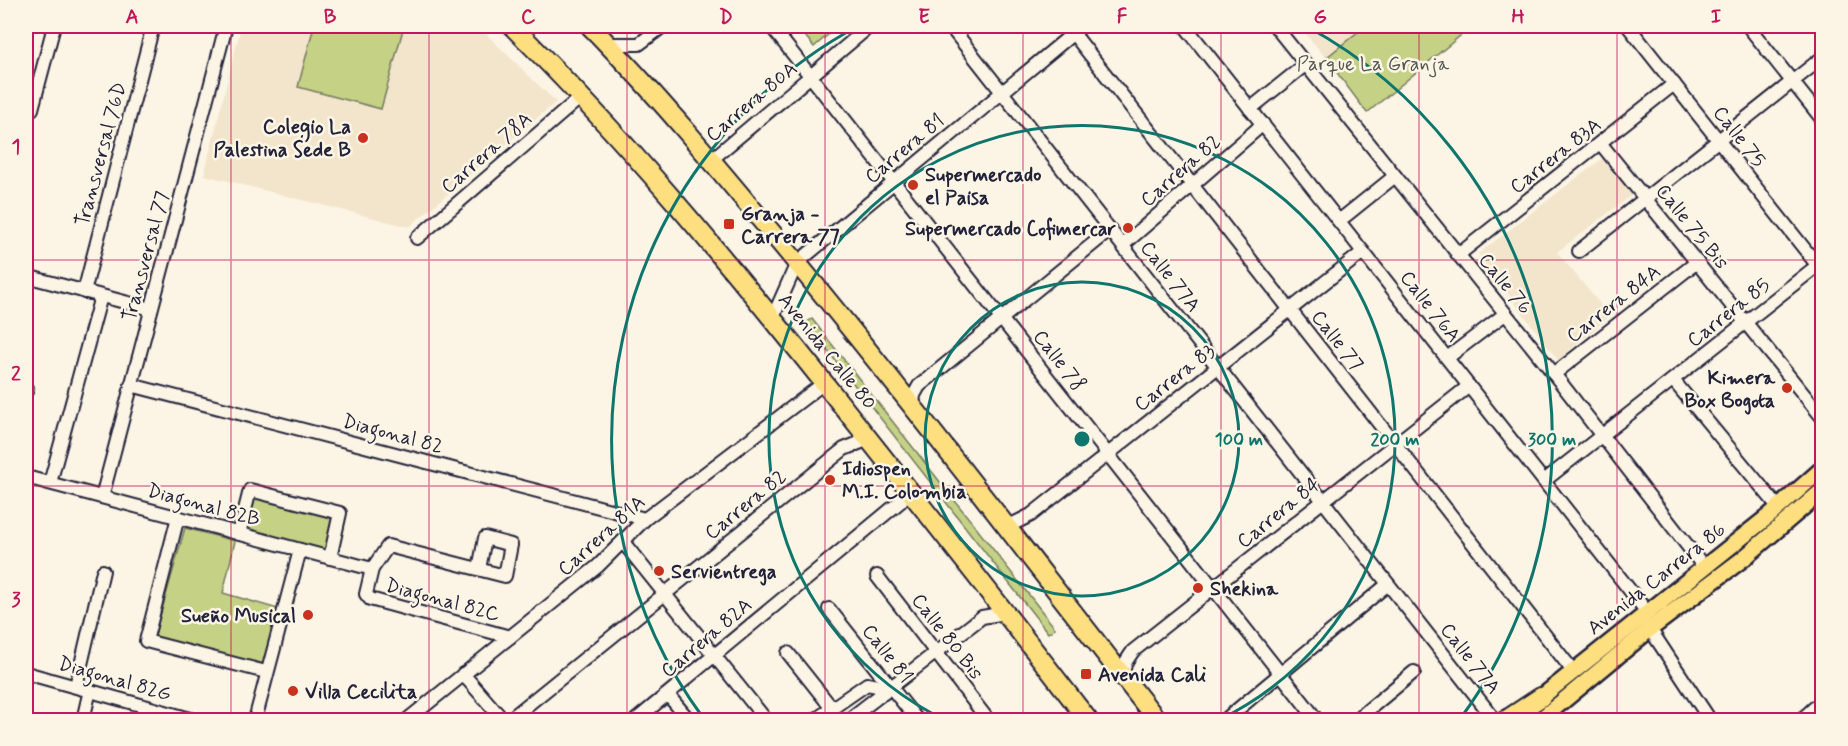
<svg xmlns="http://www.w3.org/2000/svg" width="1848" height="746" font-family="Mynerve,sans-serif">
<rect width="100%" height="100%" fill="#fcf5e5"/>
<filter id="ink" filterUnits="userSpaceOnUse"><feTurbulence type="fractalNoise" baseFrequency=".0167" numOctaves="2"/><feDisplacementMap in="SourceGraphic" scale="12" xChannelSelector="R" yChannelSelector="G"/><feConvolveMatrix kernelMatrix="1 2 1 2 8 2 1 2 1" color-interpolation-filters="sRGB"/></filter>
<g filter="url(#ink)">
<g fill="#f3e5cc">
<path d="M241,26h237l78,76 -147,125 -205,-52z"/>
<path d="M1299,26h66l-39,32z"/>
<path d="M1604,157l28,38 -75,57 53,64 -52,44 -80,-106z"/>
</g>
<g fill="#c5d185" stroke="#747a60" stroke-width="1.5">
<path d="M314,26h90l-23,83 -83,-22z"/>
<path d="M797,26h41l-24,21z"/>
<path d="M1365,26h107l-105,87 -41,-55z"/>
<path d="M812,319l243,309 -7,5 -242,-310z"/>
<path d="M253,496l82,21 -7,34 -84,-21z"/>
<path d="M185,528l50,13 -12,52 55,16 -14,57 -110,-28z"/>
</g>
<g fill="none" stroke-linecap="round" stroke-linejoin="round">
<g stroke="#22223b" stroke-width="16">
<g id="minor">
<path d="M771,26l546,694"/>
<path d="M950,26l545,694"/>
<path d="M1185,26l462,586"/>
<path d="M1275,26l279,348 150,193"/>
<path d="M1628,26l194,245"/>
<path d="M1748,26l74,93"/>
<path d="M1073,33l500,638"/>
<path d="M608,44h31l24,-18"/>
<path d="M26,107l6,2 22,-83"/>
<path d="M1250,109l56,-45"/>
<path d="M1601,144l221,273"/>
<path d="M711,160l159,-134"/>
<path d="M1339,221l56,-45"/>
<path d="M417,238l165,-142"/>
<path d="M1123,245l140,-121"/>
<path d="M1579,251l243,-193"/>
<path d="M1458,255l216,-171"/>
<path d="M26,276l125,33"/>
<path d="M84,292l69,-266"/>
<path d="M773,317l24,-54 285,-237"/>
<path d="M1447,358l58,-44"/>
<path d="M1554,374l143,-112"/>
<path d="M1673,380l106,128"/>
<path d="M131,385l514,134"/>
<path d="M26,390h1"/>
<path d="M913,406l1,-11 5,-9 191,-156"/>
<path d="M26,477l346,92"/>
<path d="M1544,481l278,-219"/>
<path d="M50,483l51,-187"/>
<path d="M102,497l124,-471"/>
<path d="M178,517l-32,124 120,31"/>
<path d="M1005,525l10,-2 16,-8 332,-263"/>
<path d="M239,534l11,-44 90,23 -10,45"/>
<path d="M623,542l143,178"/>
<path d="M479,569l6,-31 26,7 -6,31 -117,-30 -16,23 -6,25 4,5 140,38"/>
<path d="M877,576l111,144"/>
<path d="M829,609l88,111"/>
<path d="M1650,629l60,91"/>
<path d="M788,653l43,54"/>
<path d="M26,673l168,47"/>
<path d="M463,674l40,46"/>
<path d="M1123,676l2,-13 8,-12 336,-265"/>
<path d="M76,686l27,-115"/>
<path d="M668,695l21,25"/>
<path d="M83,720l7,-30"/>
<path d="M255,720l45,-170"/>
<path d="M407,720l191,-154 47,-47 179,-136"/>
<path d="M509,720l335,-271 25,-10"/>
<path d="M636,720l265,-219 7,-13"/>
<path d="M815,720l52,-36 10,2 7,7"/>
<path d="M848,720l134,-103 23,-4"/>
<path d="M1225,720l163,-136"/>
<path d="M1356,720l58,-48"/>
<path d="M1801,720l21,-19"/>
</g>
</g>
<g stroke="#22223b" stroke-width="20">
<g id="major">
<path d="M1534,703l236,-188 52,-46"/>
<path d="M1540,720l110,-91 94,-71 78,-67"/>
</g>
</g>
<g stroke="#22223b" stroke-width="22">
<g id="highway">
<path d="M512,26c113,112 214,234 313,358 89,112 177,224 263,336"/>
<path d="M590,26c64,65 123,136 182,207 133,159 257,324 385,487"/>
<path d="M1506,720l35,-23"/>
</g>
</g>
<use href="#minor" stroke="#fcf5e5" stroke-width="12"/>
<use href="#major" stroke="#fedf80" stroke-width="15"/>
<use href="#highway" stroke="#fedf80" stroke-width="18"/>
</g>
</g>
<path fill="none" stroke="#c2185b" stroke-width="1.5" stroke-opacity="0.55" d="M231,26v694M429,26v694M627,26v694M825,26v694M1023,26v694M1221,26v694M1419,26v694M1617,26v694M26,260h1796M26,486h1796"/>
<g fill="none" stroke="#0f766e" stroke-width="3">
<circle cx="1082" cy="439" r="157"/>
<path d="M945 720A313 313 0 1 1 1219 720"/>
<path d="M704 719A470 470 0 0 1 858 26M1306 26A470 470 0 0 1 1460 719"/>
</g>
<g fill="#c8321e" stroke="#fcf5e5" stroke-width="2">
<circle cx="363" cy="138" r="6"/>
<circle cx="913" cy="185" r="6"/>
<rect x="723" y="218" width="12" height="12" rx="3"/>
<circle cx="1128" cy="228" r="6"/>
<circle cx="1787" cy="388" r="6"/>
<circle cx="830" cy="480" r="6"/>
<circle cx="659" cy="571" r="6"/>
<circle cx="1198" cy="588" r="6"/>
<circle cx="308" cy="615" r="6"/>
<rect x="1080" y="668" width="12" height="12" rx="3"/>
<circle cx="293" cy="691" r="6"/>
</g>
<g text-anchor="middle" stroke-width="5" stroke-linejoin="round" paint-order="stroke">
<g font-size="20" fill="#535751" stroke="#fcf5e5">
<text x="1373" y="70">Parque La Granja</text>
</g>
<g font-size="20" fill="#22223b" stroke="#fcf5e5">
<text transform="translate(751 101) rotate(-40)" y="7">Carrera 80A</text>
<text transform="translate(1740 136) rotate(52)" y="7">Calle 75</text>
<text transform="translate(904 148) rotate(-40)" y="7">Carrera 81</text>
<text transform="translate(486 152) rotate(-41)" y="7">Carrera 78A</text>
<text transform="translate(100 154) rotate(-75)" y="7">Transversal 76D</text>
<text transform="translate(1555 155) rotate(-38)" y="7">Carrera 83A</text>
<text transform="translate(1180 170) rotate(-41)" y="7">Carrera 82</text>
<text transform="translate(1693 226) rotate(51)" y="7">Calle 75 Bis</text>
<text transform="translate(145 256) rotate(-75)" y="7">Transversal 77</text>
<text transform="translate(1171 276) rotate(52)" y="7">Calle 77A</text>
<text transform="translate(1506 283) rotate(51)" y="7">Calle 76</text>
<text transform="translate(1613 303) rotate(-38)" y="7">Carrera 84A</text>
<text transform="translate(1431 306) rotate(52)" y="7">Calle 76A</text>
<text transform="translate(1728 312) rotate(-38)" y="7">Carrera 85</text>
<text transform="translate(1338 340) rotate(52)" y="7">Calle 77</text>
<text transform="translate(828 351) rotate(51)" y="7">Avenida Calle 80</text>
<text transform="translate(1060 360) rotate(52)" y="7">Calle 78</text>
<text transform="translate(1174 377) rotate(-38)" y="7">Carrera 83</text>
<text transform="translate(393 433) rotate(15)" y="7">Diagonal 82</text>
<text transform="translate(204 504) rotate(15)" y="7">Diagonal 82B</text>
<text transform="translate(745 504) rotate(-39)" y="7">Carrera 82</text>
<text transform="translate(1278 512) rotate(-39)" y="7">Carrera 84</text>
<text transform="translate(601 535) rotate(-42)" y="7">Carrera 81A</text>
<text transform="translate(1656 578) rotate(-38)" y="7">Avenida Carrera 86</text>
<text transform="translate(443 599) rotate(15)" y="7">Diagonal 82C</text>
<text transform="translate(948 636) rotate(52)" y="7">Calle 80 Bis</text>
<text transform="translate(706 637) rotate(-40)" y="7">Carrera 82A</text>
<text transform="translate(888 653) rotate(52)" y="7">Calle 81</text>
<text transform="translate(1471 658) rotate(52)" y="7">Calle 77A</text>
<text transform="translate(115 678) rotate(16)" y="7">Diagonal 82G</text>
</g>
<g font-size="20" font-weight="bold" fill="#22223b" stroke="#fcf5e5" text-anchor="start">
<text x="351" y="133" text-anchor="end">Colegio La<tspan x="351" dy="23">Palestina Sede B</tspan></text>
<text x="925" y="181">Supermercado<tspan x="925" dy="23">el Paisa</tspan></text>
<text x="741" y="220">Granja -<tspan x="741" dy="23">Carrera 77</tspan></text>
<text x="1116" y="235" text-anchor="end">Supermercado Cofimercar</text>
<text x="1775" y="384" text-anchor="end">Kimera<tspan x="1775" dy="23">Box Bogota</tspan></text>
<text x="842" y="475">Idiospen<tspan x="842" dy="23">M.I. Colombia</tspan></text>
<text x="671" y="578">Servientrega</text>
<text x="1210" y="595">Shekina</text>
<text x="296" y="622" text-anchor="end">Sueño Musical</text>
<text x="1098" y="681">Avenida Cali</text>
<text x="305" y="698">Villa Cecilita</text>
</g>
</g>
<circle cx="1082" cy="439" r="9" fill="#0f766e" stroke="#fcf5e5" stroke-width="3"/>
<g font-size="18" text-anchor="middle" font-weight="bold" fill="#0f766e" stroke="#fcf5e5" stroke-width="5" stroke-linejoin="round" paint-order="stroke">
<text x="1239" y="445">100 m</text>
<text x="1395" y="445">200 m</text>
<text x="1552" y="445">300 m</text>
</g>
<rect width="1848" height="746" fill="none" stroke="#fcf5e5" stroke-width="66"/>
<rect x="33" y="33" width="1782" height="680" fill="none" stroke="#c2185b" stroke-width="2"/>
<g font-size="20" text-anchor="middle" font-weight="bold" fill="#c2185b">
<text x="132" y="23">A</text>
<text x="330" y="23">B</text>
<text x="528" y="23">C</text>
<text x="726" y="23">D</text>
<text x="924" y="23">E</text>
<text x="1122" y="23">F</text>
<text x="1320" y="23">G</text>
<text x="1518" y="23">H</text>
<text x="1716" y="23">I</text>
<text x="16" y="153">1</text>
<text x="16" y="380">2</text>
<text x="16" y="606">3</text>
</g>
</svg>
